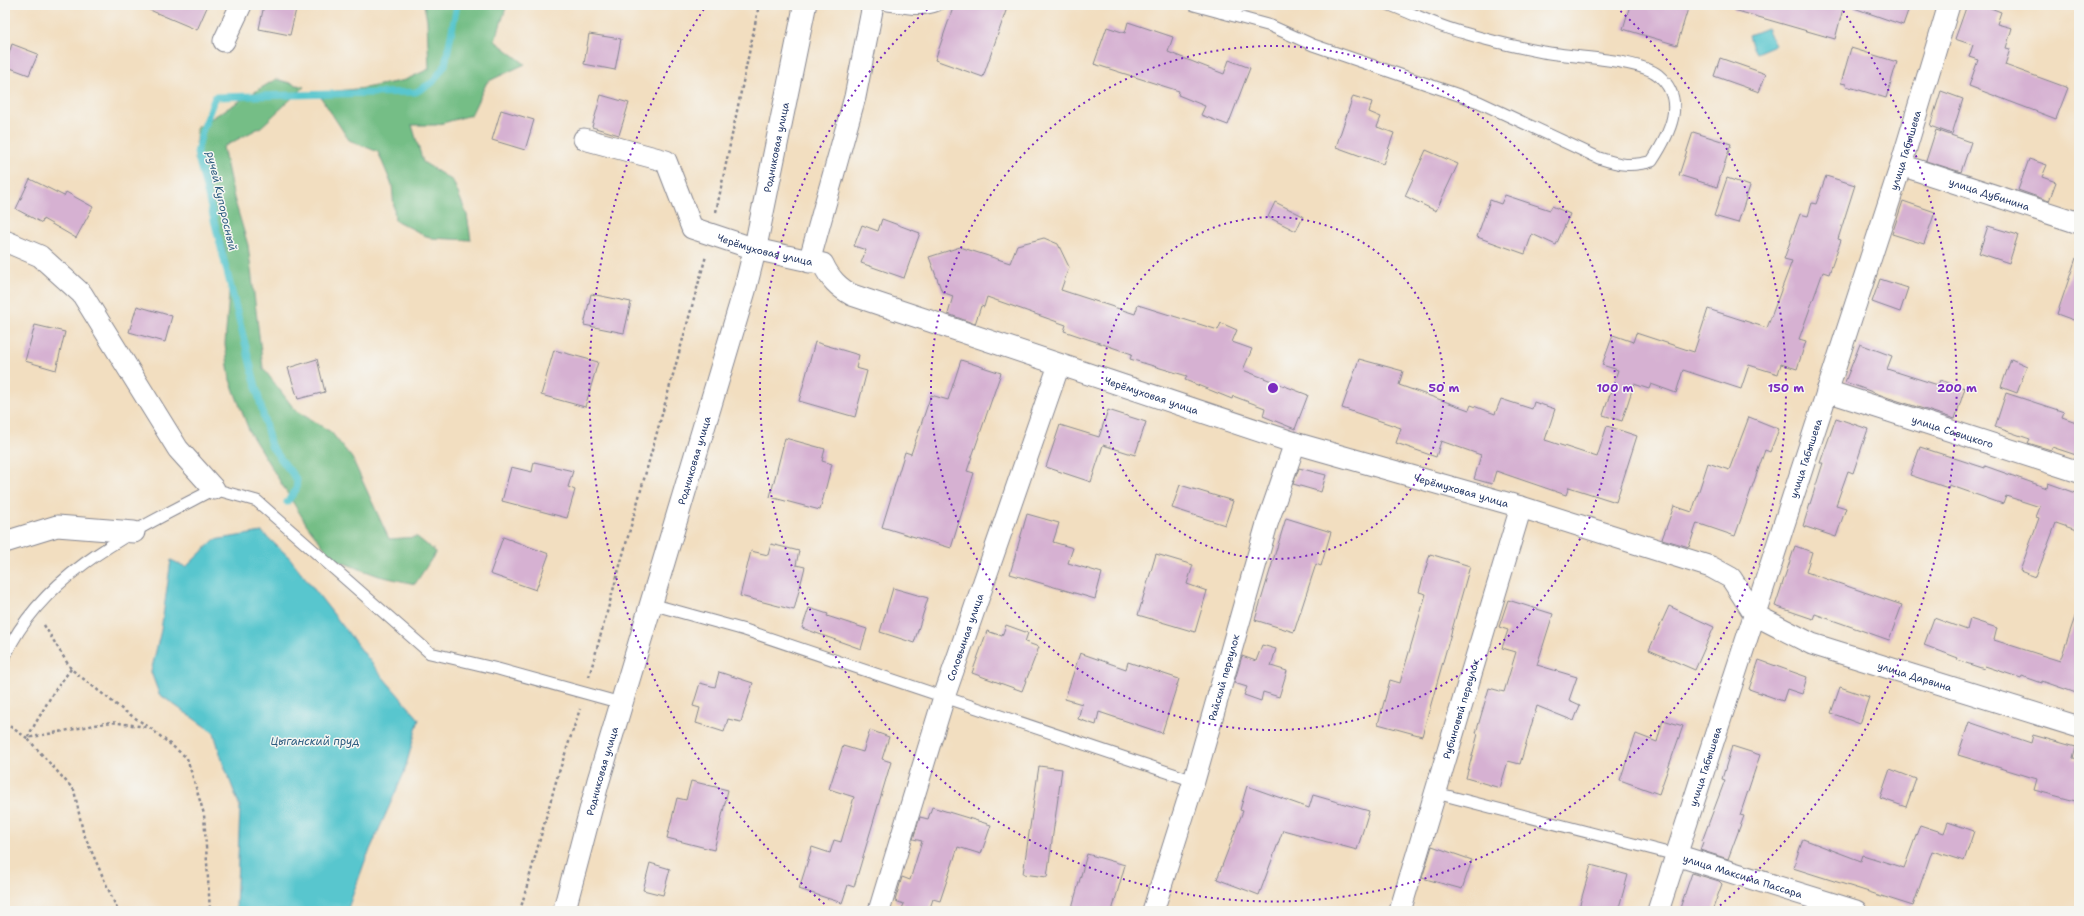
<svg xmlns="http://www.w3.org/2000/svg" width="2084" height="916" font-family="'Shantell Sans',sans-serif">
<rect width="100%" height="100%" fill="#f6f6f2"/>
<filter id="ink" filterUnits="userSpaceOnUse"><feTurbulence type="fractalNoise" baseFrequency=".025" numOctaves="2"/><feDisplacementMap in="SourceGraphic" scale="8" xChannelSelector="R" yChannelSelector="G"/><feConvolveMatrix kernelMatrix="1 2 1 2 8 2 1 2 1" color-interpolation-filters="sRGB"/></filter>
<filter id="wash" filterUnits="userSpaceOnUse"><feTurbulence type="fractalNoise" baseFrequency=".012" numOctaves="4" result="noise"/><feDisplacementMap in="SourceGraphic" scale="16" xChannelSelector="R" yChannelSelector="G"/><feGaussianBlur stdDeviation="0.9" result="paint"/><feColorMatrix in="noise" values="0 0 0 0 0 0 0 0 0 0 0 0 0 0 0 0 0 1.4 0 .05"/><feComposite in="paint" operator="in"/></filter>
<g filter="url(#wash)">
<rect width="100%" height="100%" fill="#f2dec0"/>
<g fill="#74be86" stroke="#487672">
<path d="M424,5h83l-12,36 30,23 -38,18 -16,33 -35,10h-24l11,37 30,19 14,34 4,25 -41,-2 -35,-18 -3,-35 -14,-33 -29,-12 -31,-47 47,-5 40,-8 24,-11 -2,-49z"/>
<path d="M276,79l28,8 -43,40 -38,20 11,51 14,47 15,123 32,42 36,22 21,26 37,81 28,-2 19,15 -21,32 -36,-8 -46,-17 -26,-34 -57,-92 -20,-53 -5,-36 4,-51 -4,-45 -13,-28 -3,-35 -14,-26 2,-32z"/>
</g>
<g fill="#58c6ce" stroke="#3a7a96">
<path d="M1767,28l8,17 -19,8 -4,-7 -3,-11z"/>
<path d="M262,532l27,25 92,118 38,44 -15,54 -39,88 -18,50h-111l4,-104 -18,-47 -8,-27 -55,-39 -8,-22 10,-42 10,-70 15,7 28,-27z"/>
</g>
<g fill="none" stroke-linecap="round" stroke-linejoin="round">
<path stroke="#58c6ce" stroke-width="7" d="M287,502l9,-12 1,-10 -26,-34 -74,-293 5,-21 13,-35 201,-5 17,-10 12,-17 12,-60"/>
</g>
<g id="blocks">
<g fill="#d6b1d2">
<path d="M138,5h70l-11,25z"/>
<path d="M264,5h33l-7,30 -31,-6z"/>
<path d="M954,5h54l-25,72 -48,-17z"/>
<path d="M1630,5h59l-12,40 -54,-16z"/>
<path d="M1735,5h109l-9,34 -101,-29z"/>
<path d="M1855,5h55l-7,20 -49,-17z"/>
<path d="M1967,5h16l18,7 -4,12 15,4 -6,20 4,1 -5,16 63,23 -12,31 -87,-33 9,-26 -9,-3 4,-12 -18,-6z"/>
<path d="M1128,22l45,15 -5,15 56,22 5,-14 21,8 -22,57 -27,-10 4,-9 -27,-11 1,-4 -85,-27 13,-37 18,6z"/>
<path d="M589,34l32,5 -6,31 -31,-6z"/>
<path d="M12,44l26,10 -9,21 -24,-9z"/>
<path d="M1851,48l46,14 -11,36 -40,-12v-2l-5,-1z"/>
<path d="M1720,58l46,16 -7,18 -45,-16z"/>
<path d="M1941,91l22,8 -11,35 -22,-8z"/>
<path d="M601,95l28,8 -10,32 -27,-8z"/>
<path d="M1353,96l19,6 -3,10 12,5 -4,10 17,6 -11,31 -47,-17z"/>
<path d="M501,110l33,10 -9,30 -33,-10z"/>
<path d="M1936,130l35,12 -10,30 -35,-11z"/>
<path d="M1693,132l38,12 -14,43 -38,-12z"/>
<path d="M1426,150l32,14 -22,47 -31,-15z"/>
<path d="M2029,159l18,6 -5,12 14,5 -7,19 -31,-11z"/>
<path d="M1826,176l29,9 -17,54 3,1 -12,34 -6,-2 -24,67 7,2 -9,28 -16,-5 -3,10 -29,-9 -8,24 -58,-19 -7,23 -25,-9 -2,5 -15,-5 -12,37 -19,-6 15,-45 -16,-5 11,-30 20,7 3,-9 58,19 14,-43 59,19 25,-67 -8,-2 16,-45 8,2 4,-13 4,1z"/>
<path d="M1727,178l23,8 -12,37 -24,-7z"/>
<path d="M30,179l34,17 2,-4 27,15 -17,31 -33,-19 -1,4 -26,-14z"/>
<path d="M1505,195l45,15 2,-4 18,8 -14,31 -24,-11 -7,20 -48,-17 13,-37 11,4z"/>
<path d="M1903,201l32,11 -11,32 -32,-10z"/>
<path d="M1275,202l28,14 -7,15 -28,-14z"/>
<path d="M882,219l38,14 -16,45 -43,-15 5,-13 -12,-4 8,-21 16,6z"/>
<path d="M1988,226l30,9 -9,28 -30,-10z"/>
<path d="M1044,238l14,6 11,23 -8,23 74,24 3,-9 80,25 3,-7 16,7 -5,12 20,7 -9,21 65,25 -13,34 -32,-13 2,-8 -32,-12 -1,3 -47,-19 2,-4 -57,-17 2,-5 -68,-23 2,-6 -79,-28 -3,10 -3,-1 -6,18 -27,-10 5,-18 -11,-4 -13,-35 31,-10 50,16 7,-18z"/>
<path d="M2076,258l3,1v63l-22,-8z"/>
<path d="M1880,279l28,9 -8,24 -28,-10z"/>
<path d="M591,294l40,8 -7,31 -40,-8z"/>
<path d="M137,306l35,10 -7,26 -36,-10z"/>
<path d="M35,325l30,7 -9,38 -31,-9z"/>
<path d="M815,342l44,13 -3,13 11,3 -12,46 -56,-16z"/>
<path d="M1860,344l32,12 -5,13 51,16 2,-5 25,8 -10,31 -66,-21 -44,-16z"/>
<path d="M554,350l44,12 -13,45 -44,-12z"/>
<path d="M317,359l8,33 -27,7 -10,-31z"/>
<path d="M1359,359l44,12 -4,14 70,25 2,-5 24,9 6,-15 31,10 2,-7 21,7 -10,31 52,17 10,-31 30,10 -21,66 -47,-15 -3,8 -70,-24 -4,13 -18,-5 7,-24 -40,-14 -5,16 -40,-14 5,-15 -59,-20z"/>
<path d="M2011,359l16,7 -10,27 -16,-6z"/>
<path d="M961,360l40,13 -34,98 7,2 -23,75 -69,-21 23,-75 6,2 20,-59 17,5z"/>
<path d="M2006,393l58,19 -2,5 17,6v33l-27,-9 -1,3 -23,-7 2,-4 -35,-12z"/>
<path d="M1108,410l38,12 -11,33 -32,-10 -12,37 -45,-15 14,-42 39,12z"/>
<path d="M1749,417l30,12 -9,23 -5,-2 -30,86 -38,-13 -8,24 -27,-8 12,-33 18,6 16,-49 21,7z"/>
<path d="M1836,418l32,11 -15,44 -5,-2 -12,34 10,3 -10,29 -33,-11 20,-63h-3z"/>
<path d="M785,438l40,11 -3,12 10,3 -12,46 -50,-13z"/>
<path d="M1920,447l65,21v-2l62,22 1,-5 31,11v37l-23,-8 -20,54 -16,-6 19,-53 -3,-1 4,-10 -34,-11 -3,8 -54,-19 -1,3 -38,-13z"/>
<path d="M534,462l39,9 -5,16 7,3 -8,28 -65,-17 9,-34 21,5z"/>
<path d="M1299,468l27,7 -5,17 -28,-8z"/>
<path d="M1180,485l53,16 -8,24 -53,-17z"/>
<path d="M1027,514l32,9 -6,19 20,6 -5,15 34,10 -7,26 -85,-25z"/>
<path d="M1286,518l45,14 -10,34 -5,-2 -22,68 -39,-12z"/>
<path d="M503,537l46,17 -13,36 -46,-16z"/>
<path d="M771,544l28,7 -3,14 9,2 -11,43 -54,-14 11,-45 17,4z"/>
<path d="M1795,546l17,6 -6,20 96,33 -13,35 -74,-26 -2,5 -38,-13z"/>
<path d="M1156,554l37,11 -6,19 20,7 -12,41 -57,-17z"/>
<path d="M1430,554l40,12 -48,170 -44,-12 12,-44 10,3 26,-89 -7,-2z"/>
<path d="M893,588l35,10 -14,45 -34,-11z"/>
<path d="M1508,600l45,14 -16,51 40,12 -8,23 11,5 -6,16 -37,-15 -17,58 -12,-3 -8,27 -34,-10 12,-44 -2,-1 13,-45 15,4 12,-40 -14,-4 6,-18 -9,-3z"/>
<path d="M1669,606l45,21 -19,43 -46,-20z"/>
<path d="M809,608l19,6 -1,2 40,13 -6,20 -59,-21z"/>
<path d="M2076,614h3v80l-37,-13v2l-20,-7 -1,2 -36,-12 -1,3 -27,-9 1,-2 -34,-13 10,-27 33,12 3,-11 27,9 -3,12 66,21z"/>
<path d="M1006,625l22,8 -3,9 14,5 -17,44 -50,-18 15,-42 15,5z"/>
<path d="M1262,645l14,4 -5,17 16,5 -8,26 -16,-5 -2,9 -17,-6 3,-8 -13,-4 8,-27 14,5z"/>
<path d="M1080,653l46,16 2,-7 51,17 -17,54 -63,-21 -3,13 -18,-6 4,-15 -17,-5z"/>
<path d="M1759,660l48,17 -5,17 -15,-5 -4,12 -34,-12z"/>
<path d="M719,672l34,11 -12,39 -13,-3 -4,13 -28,-9 4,-15 -7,-2 7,-23 15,4z"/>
<path d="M1840,687l29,10 -9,27 -29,-11z"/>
<path d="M1663,720l20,6 -24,68 -39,-14 16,-46 21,8z"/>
<path d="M1969,722l62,21 2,-8 43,12 -3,12 6,1v42l-45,-12 3,-11 -79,-24z"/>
<path d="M870,730l19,7 -7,22 9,3 -37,125 -6,-2 -6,18 -43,-14 13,-42 18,6 4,-13 7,2 13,-45 -25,-8 14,-43 20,6z"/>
<path d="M1732,746l28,9 -20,60 4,1 -16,43 -28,-9 3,-8 -1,-1 23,-61 -3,-1z"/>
<path d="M1039,766l23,3 -15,108 -24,-3z"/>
<path d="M1890,769l26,10 -10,28 -26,-9z"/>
<path d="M691,781l37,9 -14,60 -47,-12 10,-40 9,2z"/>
<path d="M1247,786l62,22 4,-13 56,16 -12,39 -74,-20 -24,65 -42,-16 26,-68 -3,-1z"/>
<path d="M932,807l59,18 -10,29 -23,-7 -18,54 -7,-2 -4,12h-28l3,-7 -9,-3 7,-24 8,3 12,-39 -9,-2 7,-22 8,2z"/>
<path d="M1948,822l26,9 -10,30 -32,-10 -19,55 -120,-38 10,-29 58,22 2,-6 41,13 16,-43 24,8z"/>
<path d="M1432,846l40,14 -10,29 -40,-11z"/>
<path d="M1087,854l38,11 -13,46h-41z"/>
<path d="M650,863l20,6 -7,26 -20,-5z"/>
<path d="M1591,865l37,10 -10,36h-40z"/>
<path d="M1692,873l27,8 3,3 -10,27h-33z"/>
</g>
</g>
</g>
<g filter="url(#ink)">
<use href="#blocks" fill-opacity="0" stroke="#86868f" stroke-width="1"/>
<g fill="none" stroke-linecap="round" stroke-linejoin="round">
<g stroke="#86868f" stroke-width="13">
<g id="service">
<path d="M888,5c16,2 34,7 50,0"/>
<path d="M1194,5l77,21 42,19 166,57 120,56c21,7 32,9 53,3 17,-26 36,-61 6,-86 -19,-16 -88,-18 -115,-23 -26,-5 -53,-11 -79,-19 -25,-6 -50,-19 -74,-28"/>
<path d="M1220,12l27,-7"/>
<path d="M651,604l94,26 449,151"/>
<path d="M5,656c39,-85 131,-126 209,-167l43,12 173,152 68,16 123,34"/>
<path d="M1436,793l240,62"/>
</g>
</g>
<g stroke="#86868f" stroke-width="23">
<g id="minor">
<path d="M224,41l17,-36"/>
<path id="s1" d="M584,139l82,22 26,67 63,21 68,15c7,15 15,23 29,31l443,148 226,64 190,60 20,11 24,37 57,29 267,83"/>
<path id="s2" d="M1901,165l178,58"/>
<path d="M5,241l35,15 42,38 96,155 36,40"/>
<path d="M809,262l46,-165 18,-92"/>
<path id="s3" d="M1827,391l252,81"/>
<path d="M5,542l52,-16 77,6"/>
<path id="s4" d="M1676,855l180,56"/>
<path id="s5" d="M879,911l65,-214 115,-332"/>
<path id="s6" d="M1153,911l41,-130 73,-257 28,-81"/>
<path id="s7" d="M1400,911l121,-404"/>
<path id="s8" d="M1658,911l243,-746 48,-160"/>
</g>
</g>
<g stroke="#86868f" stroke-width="24">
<g id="secondary">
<path id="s9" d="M564,911l34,-129 147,-493 10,-40 50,-244"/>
</g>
</g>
<g stroke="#86868f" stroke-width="2.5" stroke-dasharray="3 3" stroke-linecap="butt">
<path d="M716,212l43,-207"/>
<path d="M44,625l27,44 52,41 26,17 38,31 17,56 6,97"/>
<path d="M71,669l-18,24 -26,45 47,52 9,42 35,79"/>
<path d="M589,677l117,-421"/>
<path d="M5,723l22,15 84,-16 35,5"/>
<path d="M520,911l37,-133 23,-69"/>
</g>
<use href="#service" stroke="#fff" stroke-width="11"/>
<use href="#minor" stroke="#fff" stroke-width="21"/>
<use href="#secondary" stroke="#fff" stroke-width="22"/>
</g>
</g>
<g fill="none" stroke="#7b2cbf" stroke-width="2" stroke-dasharray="2 4">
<circle cx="1273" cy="388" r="171"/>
<circle cx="1273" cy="388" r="342"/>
<path d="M1616 7A513 513 0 1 1 930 7"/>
<path d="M829 908A684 684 0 0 1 706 6M1840 6A684 684 0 0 1 1717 908"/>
</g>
<g text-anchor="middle" stroke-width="3" stroke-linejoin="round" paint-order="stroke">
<g font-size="10" fill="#1b2f5e" stroke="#f6f6f2">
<text dy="4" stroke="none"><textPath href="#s9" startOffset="793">Родниковая улица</textPath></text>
<text dy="4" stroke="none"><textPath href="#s8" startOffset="800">улица Габышева</textPath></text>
<text dy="4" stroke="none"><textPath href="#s2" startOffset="93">улица Дубинина</textPath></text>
<text dy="4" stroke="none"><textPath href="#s1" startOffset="233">Черёмуховая улица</textPath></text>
<text dy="4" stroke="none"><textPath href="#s1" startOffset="652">Черёмуховая улица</textPath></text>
<text dy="4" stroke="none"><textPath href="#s3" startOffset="132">улица Савицкого</textPath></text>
<text dy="4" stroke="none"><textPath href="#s8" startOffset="476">улица Габышева</textPath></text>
<text dy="4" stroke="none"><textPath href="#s9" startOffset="469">Родниковая улица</textPath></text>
<text dy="4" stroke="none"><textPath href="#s1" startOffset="976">Черёмуховая улица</textPath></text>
<text dy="4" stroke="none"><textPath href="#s5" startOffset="287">Соловьиная улица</textPath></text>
<text dy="4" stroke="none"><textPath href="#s1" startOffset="1476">улица Дарвина</textPath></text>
<text dy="4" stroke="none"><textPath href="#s6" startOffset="244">Райский переулок</textPath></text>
<text dy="4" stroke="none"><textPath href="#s7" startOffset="211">Рубиновый переулок</textPath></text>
<text dy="4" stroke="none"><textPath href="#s8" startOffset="152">улица Габышева</textPath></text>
<text dy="4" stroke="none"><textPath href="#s9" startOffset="145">Родниковая улица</textPath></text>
<text dy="4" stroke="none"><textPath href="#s4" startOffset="70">улица Максима Пассара</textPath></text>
</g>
<g font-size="11" font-style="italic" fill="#2d5c80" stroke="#f6f6f2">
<text transform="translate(222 201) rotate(77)" y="4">ручей Купоросный</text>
<text x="315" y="745">Цыганский пруд</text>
</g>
</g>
<circle cx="1273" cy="388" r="6" fill="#7b2cbf" stroke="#f6f6f2" stroke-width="2"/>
<g font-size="12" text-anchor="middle" font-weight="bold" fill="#7b2cbf" stroke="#f6f6f2" stroke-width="3" stroke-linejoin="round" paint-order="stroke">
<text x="1444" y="392">50 m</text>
<text x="1615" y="392">100 m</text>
<text x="1786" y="392">150 m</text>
<text x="1957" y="392">200 m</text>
</g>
<rect width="2084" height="916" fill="none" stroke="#f6f6f2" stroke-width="20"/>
</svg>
